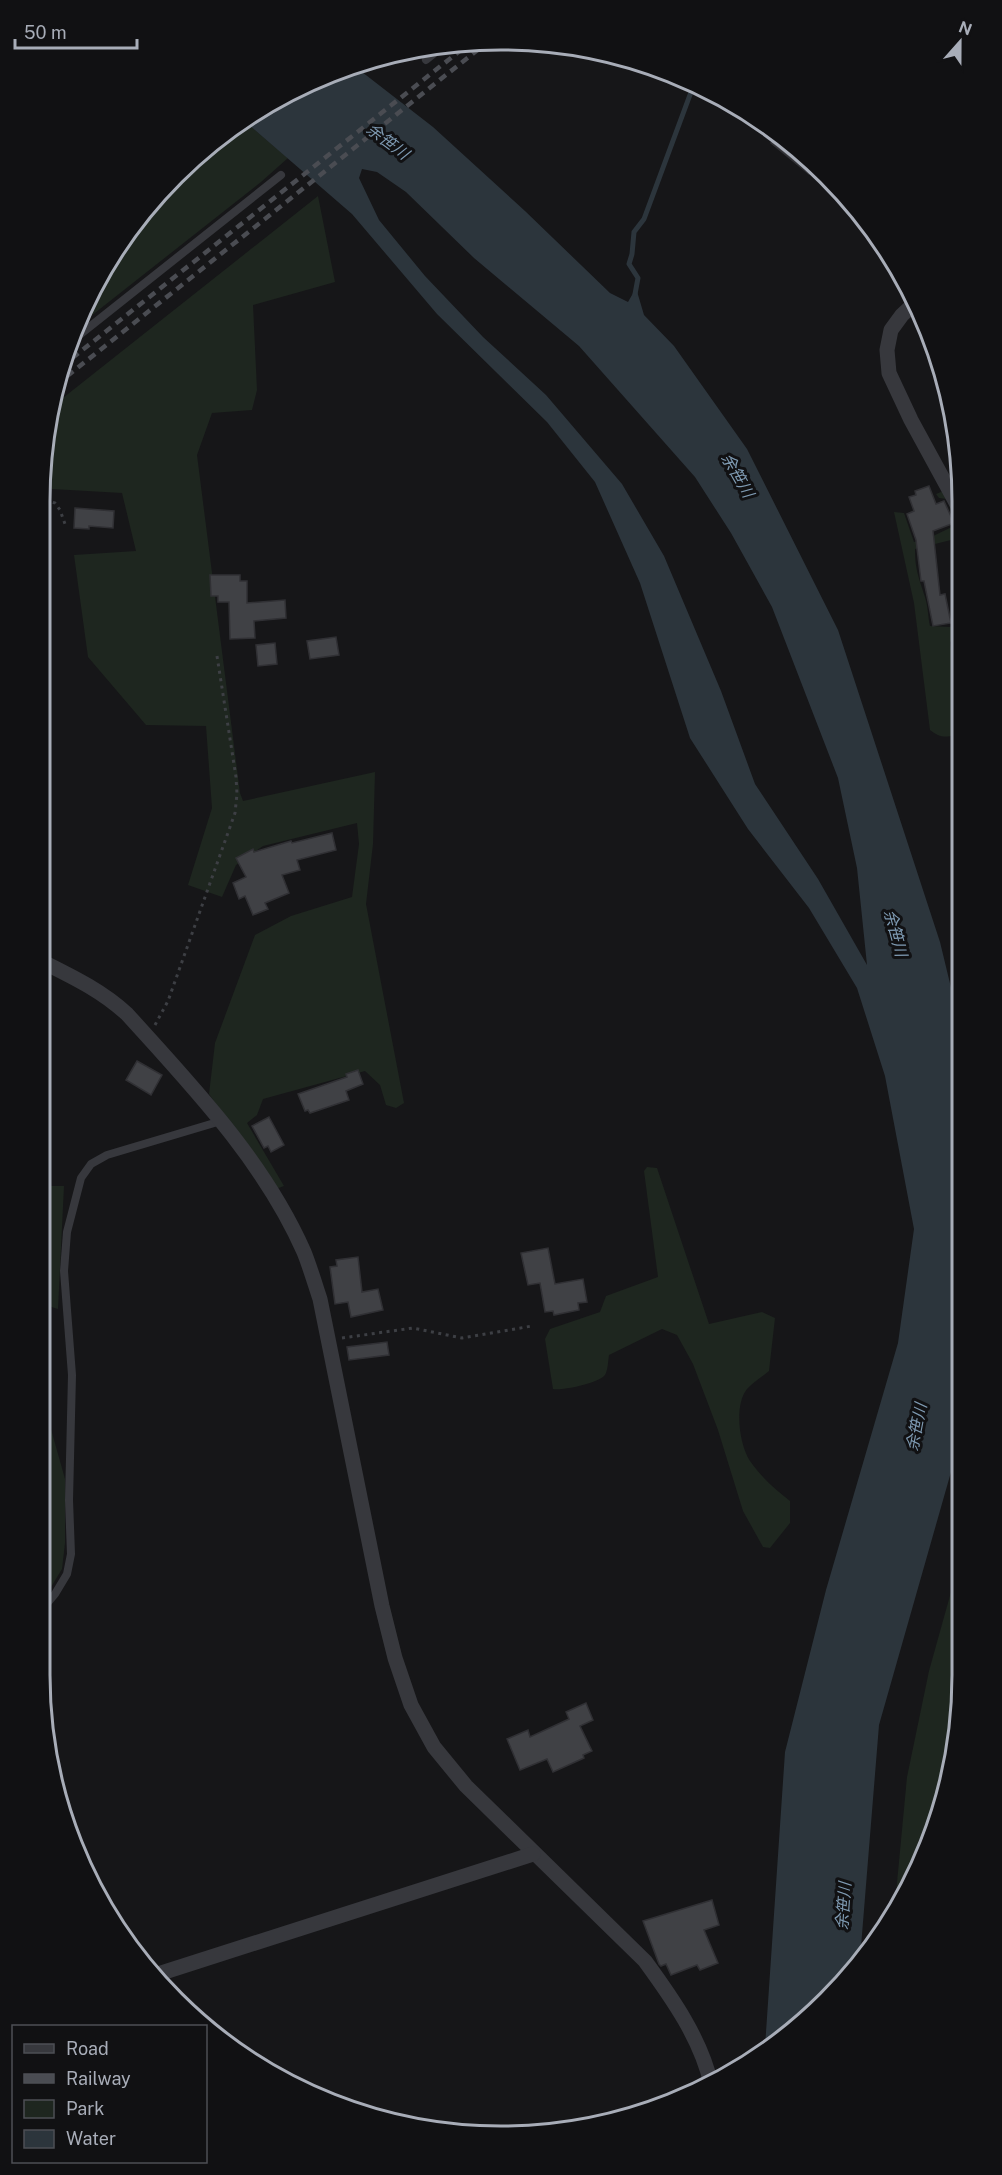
<svg xmlns="http://www.w3.org/2000/svg" width="1002" height="2175" font-family="'Public Sans','Noto Sans JP',sans-serif">
<rect width="100%" height="100%" fill="#161618"/>
<g fill="#1e261f">
<path d="M242,119l46,39 -27,24 -189,149 45,-86 57,-70z"/>
<path d="M318,196l17,86 -82,23 4,85 -5,20 -40,3 -15,42 43,338 3,8 132,-29 -2,72 -7,60 38,199 -8,5 -10,-3 -6,-20 -15,-14 -102,28 -6,16 -10,8 37,63 -8,3 -67,-95 6,-51 40,-108 36,-19 61,-19 7,-53 -2,-21 -94,23 -27,19 -14,32 -34,-12 24,-77 -6,-82 -60,-1 -58,-68 -14,-102 62,-4 -14,-58 -70,-4 -10,-21 7,-59z"/>
<path d="M946,490l13,24v39l-5,-5 -3,-8 -36,9c0,21 4,29 10,48 3,9 3,20 5,29l20,1 10,-7v17l-10,5 10,68v17l-5,8c-11,3 -16,2 -25,-5l-16,-127 -20,-91 10,1 10,29 15,-4 27,-13 -9,-26 -8,-1 -3,-4z"/>
<path d="M647,1167l10,1 52,156 53,-12 13,6 -6,53c-7,6 -16,11 -22,18 -13,16 -8,55 3,72 11,16 25,28 40,40v22l-20,25 -7,-1 -20,-36 -25,-81 -25,-66 -16,-29 -15,-6 -53,26c-1,6 -1,15 -4,20 -6,8 -43,16 -52,14l-8,-50 5,-10 50,-17 6,-16 52,-19 -14,-106z"/>
<path d="M39,1186h25l-6,123 -19,-6z"/>
<path d="M49,1422l16,57v64l-3,26 -19,31 -4,1v-177z"/>
<path d="M963,1549v125l-9,90 -26,86 -33,54 12,-127 22,-106z"/>
</g>
<path fill="#2c353c" fill-rule="evenodd" d="M353,65l80,62 92,84 85,82 18,9 8,-14 8,27 30,31 73,103 91,181 102,312 21,87 1,396 -7,33 -76,267 -19,234 -12,20 -83,68 20,-295 41,-162 72,-247 16,-114 -29,-153 -28,-88 -48,-80 -61,-79 -58,-91 -50,-155 -45,-101 -48,-60 -110,-108 -85,-100 -110,-95 82,-45zM362,169l15,3 29,20 68,66 105,88 116,131 36,56 41,74 66,171 19,90 10,97 -49,-86 -63,-95 -34,-93 -57,-135 -42,-72 -76,-89 -63,-58 -58,-61 -46,-56 -20,-42z"/>
<g fill="none" stroke-linecap="round" stroke-linejoin="round">
<path stroke="#2c353c" stroke-width="5" d="M635,294l3,-16 -9,-14 3,-10 2,-22 10,-13 50,-135"/>
</g>
<g fill="#404145" stroke="#303034" stroke-width="1.5">
<path d="M779,133l36,34 -6,7 -38,-31z"/>
<path d="M929,486l7,18 8,-3 10,22 -21,8 7,64 5,-1 6,29 -18,3 -9,-45h-3l-5,-41 -9,-26 7,-3 -5,-14 7,-2 -1,-4z"/>
<path d="M75,508l39,3 -1,17 -24,-2v3l-15,-1z"/>
<path d="M210,575h30v6h7v22l38,-3 1,18 -32,3 1,17 -25,1 -1,-37h-11v-6h-7z"/>
<path d="M336,637l3,18 -29,4 -3,-18z"/>
<path d="M275,643l2,21 -19,2 -2,-21z"/>
<path d="M332,833l4,17 -39,10 3,10 -18,5 7,18 -24,10 3,6 -15,6 -8,-19 -6,3 -6,-16 13,-6 -10,-19 17,-9 1,3 37,-11 1,2z"/>
<path d="M137,1061l25,14 -11,20 -25,-15z"/>
<path d="M358,1070l5,14 -17,7 3,9 -39,13 -2,-3 -3,1 -7,-17 49,-17 -1,-3z"/>
<path d="M269,1117l15,28 -13,7 -3,-6 -4,2 -12,-22z"/>
<path d="M548,1248l7,36 28,-5 4,23 -9,1 1,7 -25,5 -1,-4 -8,1 -5,-29 -12,2 -7,-32z"/>
<path d="M358,1257l4,35 16,-3 5,21 -32,7 -3,-15 -13,2 -5,-37 7,-1 -1,-6z"/>
<path d="M387,1342l2,13 -40,5 -2,-13z"/>
<path d="M586,1703l7,17 -13,6 12,25 -9,4 1,3 -31,14 -6,-13 -27,11 -13,-31 21,-9 2,7 39,-18 -3,-7z"/>
<path d="M712,1900l7,25 -15,5 14,33 -18,7 -3,-5 -26,10 -5,-11 -5,2 -2,-2 -16,-43z"/>
</g>
<g fill="none" stroke-linecap="round" stroke-linejoin="round">
<g stroke="#3d3f44" stroke-width="3" stroke-dasharray="3 4.5" stroke-linecap="butt">
<path d="M39,503l5,-3 11,3 5,7 5,14"/>
<path d="M155,1025l13,-24 67,-188 2,-19 -1,-17 -19,-121"/>
<path d="M342,1338l71,-10 49,10 70,-12"/>
</g>
<g stroke="#37383d" stroke-width="8">
<path d="M426,60l20,-16"/>
<path d="M68,344l213,-169"/>
<path d="M39,1613l16,-19 12,-20 4,-20 -2,-54 3,-125 -8,-104 3,-39 14,-54 10,-14 16,-9 114,-34"/>
</g>
<g stroke="#37383d" stroke-width="15">
<path d="M915,303l-13,12 -11,15 -4,20 2,23 22,47 48,88"/>
<path d="M39,960c32,16 62,30 88,54 66,73 137,147 177,238 6,15 11,32 16,47l62,307 13,52 16,47 23,42 32,39 179,175c27,37 56,78 66,123"/>
<path d="M152,1976l381,-122"/>
</g>
<g stroke="#4a4c52" stroke-width="4.5" stroke-dasharray="8 6" stroke-linecap="butt">
<path d="M61,367l410,-325"/>
<path d="M56,385l434,-345"/>
</g>
</g>
<g text-anchor="middle" stroke-width="6" stroke-linejoin="round" paint-order="stroke">
<g font-size="16" font-style="italic" fill="#7f9bb3" stroke="#111113">
<text transform="translate(388 141) rotate(37)" y="6">余笹川</text>
<text transform="translate(738 475) rotate(60)" y="6">余笹川</text>
<text transform="translate(896 933) rotate(75)" y="6">余笹川</text>
<text transform="translate(916 1427) rotate(-79)" y="6">余笹川</text>
<text transform="translate(843 1906) rotate(-86)" y="6">余笹川</text>
</g>
</g>
<path d="M0 0H1002V2175H0ZM501 50H501A451 451 0 0 1 952 501V1675A451 451 0 0 1 501 2126H501A451 451 0 0 1 50 1675V501A451 451 0 0 1 501 50Z" fill="#111113" fill-rule="evenodd"/>
<path fill="none" stroke="#a8adb8" stroke-width="3" d="M501 50H501A451 451 0 0 1 952 501V1675A451 451 0 0 1 501 2126H501A451 451 0 0 1 50 1675V501A451 451 0 0 1 501 50Z"/>
<rect x="12" y="2025" width="195" height="138" fill="#111113" stroke="#4d4f55" stroke-width="1.5"/>
<rect x="24" y="2044" width="30" height="9" fill="#37383d" stroke="#4d4f55" stroke-width="1.5"/>
<text x="66" y="2055" font-size="18" fill="#a8adb8">Road</text>
<rect x="24" y="2074" width="30" height="9" fill="#4a4c52" stroke="#4d4f55" stroke-width="1.5"/>
<text x="66" y="2085" font-size="18" fill="#a8adb8">Railway</text>
<rect x="24" y="2100" width="30" height="18" fill="#1e261f" stroke="#4d4f55" stroke-width="1.5"/>
<text x="66" y="2115" font-size="18" fill="#a8adb8">Park</text>
<rect x="24" y="2130" width="30" height="18" fill="#2c353c" stroke="#4d4f55" stroke-width="1.5"/>
<text x="66" y="2145" font-size="18" fill="#a8adb8">Water</text>
<g transform="translate(960 42) rotate(21)" stroke="#111113" stroke-width="4.5" paint-order="stroke">
<path d="M0-4.5L10 22L0 15L-10 22Z" fill="#a8adb8"/>
<text y="-9" font-size="16" font-weight="bold" text-anchor="middle" fill="#a8adb8">N</text>
</g>
<path d="M15 39v9h122v-9" fill="none" stroke="#a8adb8" stroke-width="3"/>
<text x="24" y="39" font-size="18" fill="#a8adb8" stroke="#111113" stroke-width="4.5" paint-order="stroke">50 m</text>
</svg>
